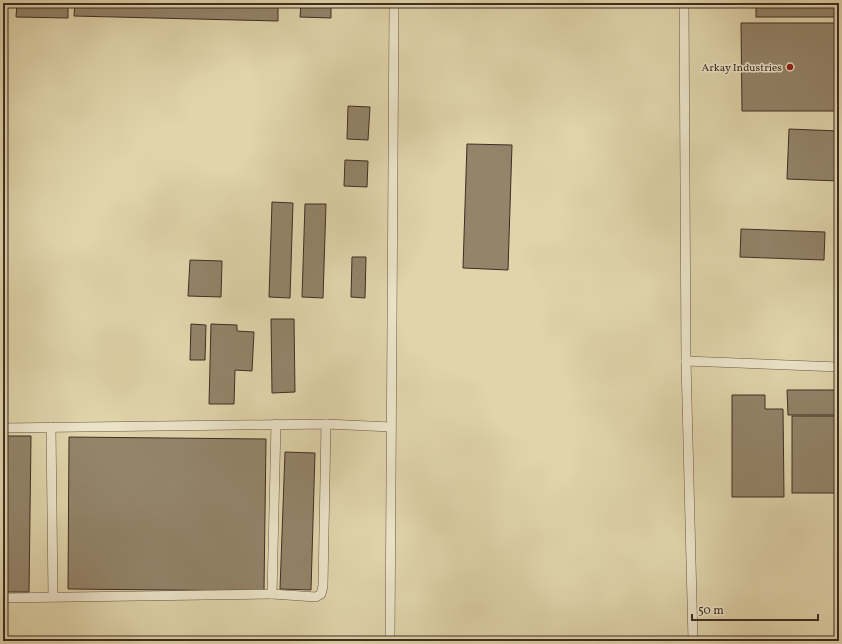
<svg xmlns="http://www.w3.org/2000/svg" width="842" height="644" font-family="Vollkorn,serif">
<rect width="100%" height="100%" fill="#e0d4ab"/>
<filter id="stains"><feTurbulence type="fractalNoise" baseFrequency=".005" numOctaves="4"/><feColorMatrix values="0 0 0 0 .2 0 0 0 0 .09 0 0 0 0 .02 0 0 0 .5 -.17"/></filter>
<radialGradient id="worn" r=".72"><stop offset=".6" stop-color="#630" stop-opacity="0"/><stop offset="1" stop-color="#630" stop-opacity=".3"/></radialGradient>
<g fill="#93846a" stroke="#402d23">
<path d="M17,3h51v15l-52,-1z"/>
<path d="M75,3h203v18l-204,-5z"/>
<path d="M301,3h30v15l-31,-1z"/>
<rect x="756" y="3" width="83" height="14"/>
<path d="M741,23h98v88h-97z"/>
<path d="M348,106l22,1 -2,33 -21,-1z"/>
<path d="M789,129l50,2v50l-52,-2z"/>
<path d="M467,144l45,1 -4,125 -45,-2z"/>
<path d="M345,160l23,1 -1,26 -23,-1z"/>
<path d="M272,202l21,1 -3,95 -21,-1z"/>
<path d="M305,204h21l-3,94 -21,-1z"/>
<path d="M741,229l84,3 -1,28 -84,-3z"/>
<path d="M352,257h14l-1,41 -14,-1z"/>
<path d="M190,260l32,1 -1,36 -33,-1z"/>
<path d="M271,319h23l1,73 -23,1z"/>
<path d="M191,324l15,1 -1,35h-15z"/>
<path d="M211,324l26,1v6l17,1 -2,39 -17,-1 -1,34h-25z"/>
<path d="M787,390h52v25h-51z"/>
<path d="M732,395h33v14h18l1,88h-52z"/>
<rect x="792" y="416" width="47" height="77"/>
<path d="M3,436h28l-2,156h-26z"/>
<path d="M69,437l197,2 -2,152 -196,-2z"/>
<path d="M285,452l30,1 -4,137 -31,-1z"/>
</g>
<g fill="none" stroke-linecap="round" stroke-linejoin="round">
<g stroke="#685745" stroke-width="10">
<g id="service">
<path d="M684,3l2,358 7,280"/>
<path d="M686,361l153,6"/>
<path d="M51,427l2,170"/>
<path d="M3,428l323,-4 65,3"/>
<path d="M272,594l44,3 5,-3 2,-8 3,-162"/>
<path d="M3,598l269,-4 4,-170"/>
<path d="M390,641l4,-638"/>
</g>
</g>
<use href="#service" stroke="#ebe3c8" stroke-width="9"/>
</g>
<circle fill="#8f2418" stroke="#ebe3c8" stroke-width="1.5" cx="790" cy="67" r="4"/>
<g text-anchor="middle" stroke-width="3" stroke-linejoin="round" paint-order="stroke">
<g font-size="11" fill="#402d23" stroke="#ebe3c8" text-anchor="end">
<text x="782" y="71">Arkay Industries</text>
</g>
</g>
<rect width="842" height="644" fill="none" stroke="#e0d4ab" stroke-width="16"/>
<rect x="4" y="4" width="834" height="636" fill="none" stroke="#402d23" stroke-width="2"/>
<rect x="8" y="8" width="826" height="628" fill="none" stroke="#402d23"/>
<path d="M692 614v6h126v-6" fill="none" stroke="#402d23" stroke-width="2"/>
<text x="698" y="614" font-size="12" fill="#402d23" stroke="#ebe3c8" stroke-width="3" paint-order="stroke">50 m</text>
<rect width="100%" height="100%" filter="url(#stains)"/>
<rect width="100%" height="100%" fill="url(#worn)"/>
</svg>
